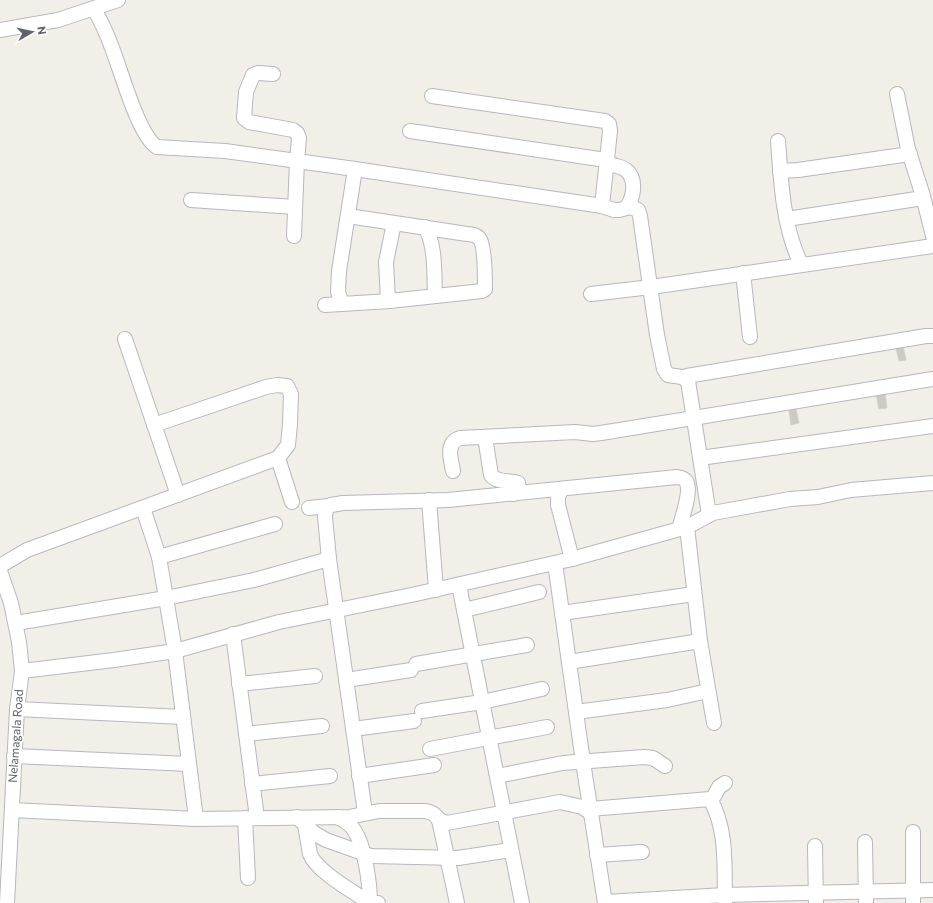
<svg xmlns="http://www.w3.org/2000/svg" width="933" height="903" font-family="Commissioner,sans-serif">
<rect width="100%" height="100%" fill="#f1efe8"/>
<g fill="#cccac5" stroke="#d6d1c6">
<path d="M903,346l3,14 -7,1 -3,-13z"/>
<path d="M885,393l2,15 -8,1 -3,-15z"/>
<path d="M796,409l3,14 -8,2 -2,-15z"/>
</g>
<g fill="none" stroke-linecap="round" stroke-linejoin="round">
<g stroke="#b5b8bc" stroke-width="16">
<g id="minor">
<path d="M94,9c7,12 13,25 18,39 9,22 26,87 45,99l68,4 130,18 247,37 12,4h5l12,-3 7,3 2,6 17,119 7,34 4,6 14,2 6,4 21,134"/>
<path d="M0,30l58,-10 60,-20"/>
<path d="M273,74l-15,-1 -5,2 -7,17 -2,26 5,4 44,8 4,3 2,5 -2,23 -3,75"/>
<path d="M897,94l11,55 15,47 10,40"/>
<path d="M432,96l173,25 4,3 1,7 -8,75"/>
<path d="M410,131l196,29c5,7 14,5 20,10 11,9 8,28 0,38"/>
<path d="M778,141c3,42 5,86 23,123"/>
<path d="M780,171l18,-1 112,-16"/>
<path d="M191,200l104,7"/>
<path d="M787,219l136,-21"/>
<path d="M425,227c11,18 9,48 10,69"/>
<path d="M743,273l7,64"/>
<path d="M591,294l60,-7 282,-41"/>
<path d="M388,301l-2,-39 8,-39"/>
<path d="M342,304l-4,-12 1,-21 16,-102"/>
<path d="M325,305l65,-4 92,-10 3,-2c0,-10 0,-45 -6,-51 -3,-3 -8,-4 -12,-4l-119,-18"/>
<path d="M125,339l53,156"/>
<path d="M685,378l2,-2 239,-40h7"/>
<path d="M485,437l6,38c6,8 18,5 27,8l1,6 -6,5"/>
<path d="M278,458l14,44"/>
<path d="M700,458l233,-32"/>
<path d="M453,471c-2,-12 -8,-28 7,-33l115,-6 18,2 8,-1 332,-54"/>
<path d="M562,489l-4,7v9l14,54"/>
<path d="M429,500l7,90"/>
<path d="M143,508l16,49 16,94 21,168"/>
<path d="M309,508l20,-2"/>
<path d="M687,527l13,114 14,82"/>
<path d="M159,557l116,-33"/>
<path d="M555,563l28,199 22,141"/>
<path d="M0,566l27,-16 251,-92 10,-13 2,-21 1,-30 -4,-8 -10,-1 -11,2 -112,38"/>
<path d="M0,571l11,32 8,39 3,29 -5,38 -10,194"/>
<path d="M459,585l63,318"/>
<path d="M464,610l75,-18"/>
<path d="M562,613l132,-19"/>
<path d="M16,623l150,-25 88,-18 75,-21"/>
<path d="M233,634l24,184"/>
<path d="M569,662l131,-21"/>
<path d="M416,664l111,-19"/>
<path d="M22,671l92,-11 61,-9 104,-29 137,-28 156,-35 115,-32 26,-14 77,-14 28,-2 33,-7 82,-7"/>
<path d="M346,680l65,-10"/>
<path d="M239,684l76,-8"/>
<path d="M17,709l166,8"/>
<path d="M422,711l60,-9 60,-13"/>
<path d="M576,712l91,-12 41,-9"/>
<path d="M353,729l61,-8"/>
<path d="M246,734l76,-8"/>
<path d="M430,749l117,-22"/>
<path d="M14,756l175,8"/>
<path d="M359,776l75,-11"/>
<path d="M497,776l66,-13 81,-6 9,1 12,8"/>
<path d="M252,784l78,-8"/>
<path d="M710,799c18,31 14,70 15,104"/>
<path d="M590,809l120,-10 3,-1 6,-11 6,-4"/>
<path d="M12,810l184,9 153,-2 30,-6h46c7,1 10,3 14,9l18,83"/>
<path d="M365,813l-36,-254 -4,-42 1,-9 5,-3 12,-2 105,-3 229,-23c4,1 7,1 9,4 6,9 -4,37 -7,48"/>
<path d="M297,817l17,16 12,7 45,16 87,2 53,-8"/>
<path d="M337,817c7,3 13,6 17,13 11,16 16,54 16,73"/>
<path d="M245,818l3,60"/>
<path d="M439,820l8,3 113,-21 22,5 9,6"/>
<path d="M305,825l5,29c7,18 44,38 60,49h8"/>
<path d="M913,832v71"/>
<path d="M865,842l1,61"/>
<path d="M815,846l1,57"/>
<path d="M597,855l45,-3"/>
<path d="M605,902l120,-7 208,-5"/>
</g>
</g>
<use href="#minor" stroke="#fff" stroke-width="14"/>
</g>
<g text-anchor="middle" stroke-width="3.5" stroke-linejoin="round" paint-order="stroke">
<g font-size="12" fill="#5f6368" stroke="#fff">
<text transform="translate(16 736) rotate(-86)" y="4">Nelamagala Road</text>
</g>
</g>
<g transform="translate(32 32) rotate(81)" stroke="#ffffff" stroke-width="3" paint-order="stroke">
<path d="M0-3L7 15L0 10L-7 15Z" fill="#5f6368"/>
<text y="-6" font-size="11" font-weight="bold" text-anchor="middle" fill="#5f6368">N</text>
</g>
</svg>
